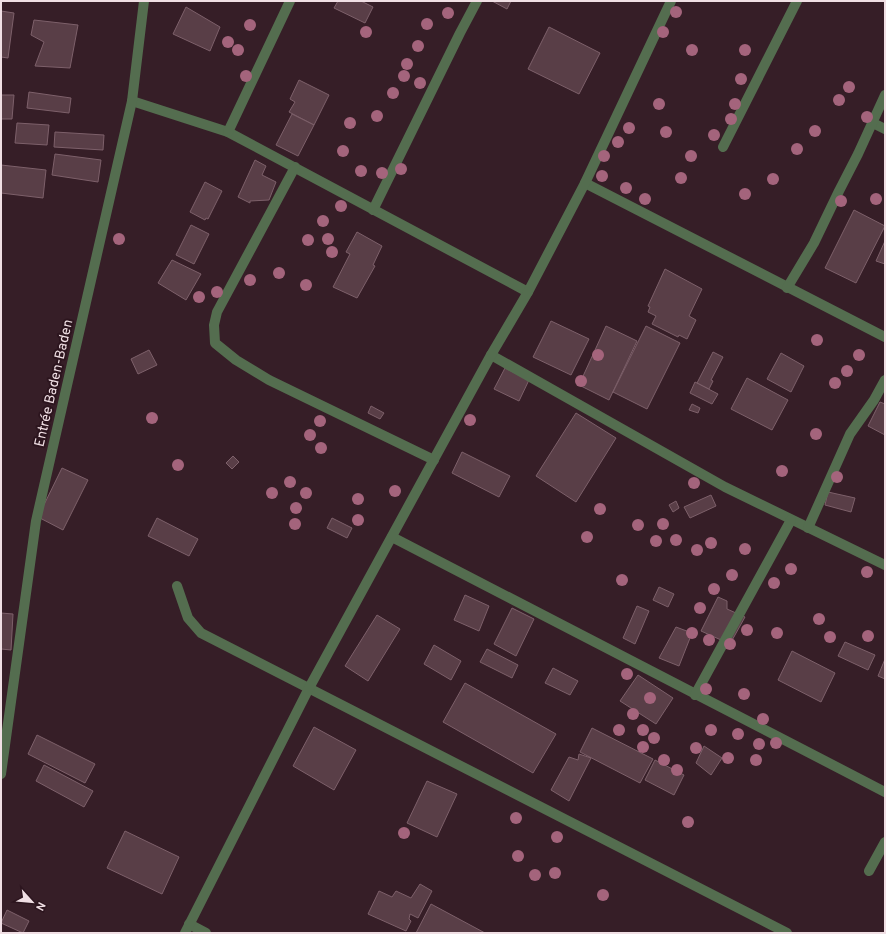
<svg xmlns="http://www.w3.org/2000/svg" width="886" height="934" font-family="Overpass,sans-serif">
<rect width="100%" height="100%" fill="#361e27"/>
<g fill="#593e47" stroke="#7d606a">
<path d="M338,1h23l12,6 -8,16 -31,-15z"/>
<path d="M492,1h19l-4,8z"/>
<path d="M186,7l34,20 -10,24 -37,-17z"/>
<path d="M1,11l13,2 -6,45 -7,-1z"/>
<path d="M34,20l44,5 -8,43 -35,-2 9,-24 -13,-7z"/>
<path d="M549,27l51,26 -21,41 -51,-25z"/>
<path d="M299,80l30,15 -15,30 -25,-13 6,-10 -5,-3z"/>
<path d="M29,92l42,6 -2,15 -42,-5z"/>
<path d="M1,95h13l-2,24h-11z"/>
<path d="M292,114l22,11 -16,31 -22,-11z"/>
<path d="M17,123l32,2 -2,20 -32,-2z"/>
<path d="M55,132l49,3 -1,15 -49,-3z"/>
<path d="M55,154l46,6 -3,22 -46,-7z"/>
<path d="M255,160l11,6 -4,9 14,7 -7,18 -19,1v2l-12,-6z"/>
<path d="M1,165l45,5 -3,28 -42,-5z"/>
<path d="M205,182l17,9 -14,28 -2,-1 -1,2 -15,-8z"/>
<path d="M854,210l31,16 -29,57 -31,-15z"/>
<path d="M191,225l18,9 -15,30 -18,-9z"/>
<path d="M357,232l25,14 -9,19 2,1 -18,32 -24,-11 17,-33 -4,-2z"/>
<path d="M885,241v23l-9,-3z"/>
<path d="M172,260l29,14 -15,26 -28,-17z"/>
<path d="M665,269l37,20 -13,27 7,4 -9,19 -8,-4 -1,2 -26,-13 4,-8 -8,-4 2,-5 -2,-1z"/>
<path d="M551,321l38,18 -18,36 -38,-18z"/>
<path d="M606,326l31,15 -28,59 -30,-15z"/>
<path d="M646,326l34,17 -33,66 -34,-17z"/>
<path d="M149,350l8,15 -19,9 -7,-15z"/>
<path d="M713,352l10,5 -12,23 2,1 -4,8 -12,-6z"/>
<path d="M781,353l23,13 -13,26 -24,-13z"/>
<path d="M505,368l24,12 -10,21 -25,-12z"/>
<path d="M747,378l41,22 -16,30 -41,-21z"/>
<path d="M695,382l23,12 -6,10 -22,-11z"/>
<path d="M880,402l5,2v31l-17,-9z"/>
<path d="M692,404l8,4 -2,5 -9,-3z"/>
<path d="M371,406l13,7 -4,6 -12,-6z"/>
<path d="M576,413l40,25 -40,64 -40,-26z"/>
<path d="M462,452l48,24 -11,21 -47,-24z"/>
<path d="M233,456l6,6 -7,7 -6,-6z"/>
<path d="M62,468l26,12 -25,50 -25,-13z"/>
<path d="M828,492l27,6 -4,14 -26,-7z"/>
<path d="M711,495l5,11 -26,12 -6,-11z"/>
<path d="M676,501l3,7 -6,4 -4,-7z"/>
<path d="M157,518l41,21 -9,17 -41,-20z"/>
<path d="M332,518l20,10 -5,10 -20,-10z"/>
<path d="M659,587l15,7 -6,13 -15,-7z"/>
<path d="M465,595l24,11 -10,25 -25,-11z"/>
<path d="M718,597l9,4v8l18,8 -15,27 -29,-13z"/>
<path d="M637,606l12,5 -14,33 -12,-6z"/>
<path d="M512,608l22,11 -18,37 -22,-12z"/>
<path d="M1,613l12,1 -2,36 -10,-1z"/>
<path d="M377,615l23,14 -32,52 -23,-15z"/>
<path d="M676,627l16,6 -13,33 -20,-8z"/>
<path d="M845,642l30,13 -7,15 -30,-14z"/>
<path d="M434,645l27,16 -10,19 -27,-16z"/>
<path d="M487,649l31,16 -6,13 -32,-16z"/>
<path d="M792,651l43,22 -14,29 -43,-22z"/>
<path d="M885,659v20l-7,-3z"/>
<path d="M553,668l25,13 -8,14 -25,-12z"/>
<path d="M638,675l35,23 -17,26 -36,-23z"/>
<path d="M465,683l91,51 -23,39 -90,-51z"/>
<path d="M314,727l42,23 -22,40 -41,-24z"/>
<path d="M592,728l61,31 -13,24 -60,-31z"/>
<path d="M37,735l58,29 -10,19 -57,-29z"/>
<path d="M704,746l18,12 -11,17 -15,-12z"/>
<path d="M579,754l12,4 -22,43 -18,-11 18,-33 9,3z"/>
<path d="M655,760l29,15 -10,20 -29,-15z"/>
<path d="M44,765l49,26 -9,16 -48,-26z"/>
<path d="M427,781l30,13 -20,43 -30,-14z"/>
<path d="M125,831l54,26 -17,37 -55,-26z"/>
<path d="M420,884l12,7 -14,27 -8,-4 -1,5 2,2 -5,10 -38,-17 11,-23 13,6 4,-6 15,7z"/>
<path d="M431,904l54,29h-69z"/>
<path d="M7,910l22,11 -6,12 -22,-10z"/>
</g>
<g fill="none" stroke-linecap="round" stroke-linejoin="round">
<g stroke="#546d4f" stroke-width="10">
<path d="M132,101l96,31 300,160"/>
<path d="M873,123l12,6"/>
<path d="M228,132l62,-131"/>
<path d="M723,147l74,-146"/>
<path d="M295,167l-78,145 -3,13 1,18 21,17 33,20 165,80"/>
<path d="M585,183l300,154"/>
<path d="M373,210l87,-177 17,-32"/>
<path d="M787,288l27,-45 25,-52 19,-37 27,-59"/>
<path d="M491,355l234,132 160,78"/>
<path d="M808,528l42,-94 24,-34 11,-20"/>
<path d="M392,537l493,255"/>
<path d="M177,586l11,32 13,15 586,300"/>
<path d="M695,695l96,-175"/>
<path d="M1,774l35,-253 96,-420 12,-100"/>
<path d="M869,871l16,-29"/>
<path d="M189,924l17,9"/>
<path d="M185,933l124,-245 182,-333 37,-63 57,-109 86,-182"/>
</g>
</g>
<g fill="#a4647c">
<circle cx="676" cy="12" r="6"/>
<circle cx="448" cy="13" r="6"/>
<circle cx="427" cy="24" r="6"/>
<circle cx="250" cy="25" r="6"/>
<circle cx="366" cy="32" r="6"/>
<circle cx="663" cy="32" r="6"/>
<circle cx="228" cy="42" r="6"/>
<circle cx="418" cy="46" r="6"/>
<circle cx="238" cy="50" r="6"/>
<circle cx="692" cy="50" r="6"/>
<circle cx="745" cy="50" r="6"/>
<circle cx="407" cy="64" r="6"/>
<circle cx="246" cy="76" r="6"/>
<circle cx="404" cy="76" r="6"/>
<circle cx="741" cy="79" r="6"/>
<circle cx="420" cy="83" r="6"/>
<circle cx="849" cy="87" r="6"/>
<circle cx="393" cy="93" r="6"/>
<circle cx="839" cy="100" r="6"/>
<circle cx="659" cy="104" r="6"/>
<circle cx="735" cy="104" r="6"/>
<circle cx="377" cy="116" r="6"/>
<circle cx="867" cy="117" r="6"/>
<circle cx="731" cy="119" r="6"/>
<circle cx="350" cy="123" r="6"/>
<circle cx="629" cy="128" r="6"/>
<circle cx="815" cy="131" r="6"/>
<circle cx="666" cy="132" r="6"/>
<circle cx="714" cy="135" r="6"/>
<circle cx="618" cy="142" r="6"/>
<circle cx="797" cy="149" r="6"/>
<circle cx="343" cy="151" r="6"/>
<circle cx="604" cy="156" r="6"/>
<circle cx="691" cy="156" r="6"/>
<circle cx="401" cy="169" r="6"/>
<circle cx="361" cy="171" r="6"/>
<circle cx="382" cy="173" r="6"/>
<circle cx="602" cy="176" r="6"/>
<circle cx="681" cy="178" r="6"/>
<circle cx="773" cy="179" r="6"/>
<circle cx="626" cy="188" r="6"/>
<circle cx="745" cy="194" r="6"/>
<circle cx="645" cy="199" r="6"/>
<circle cx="876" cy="199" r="6"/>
<circle cx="841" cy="201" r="6"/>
<circle cx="341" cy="206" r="6"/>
<circle cx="323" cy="221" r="6"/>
<circle cx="119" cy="239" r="6"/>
<circle cx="328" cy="239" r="6"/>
<circle cx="308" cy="240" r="6"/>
<circle cx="332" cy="252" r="6"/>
<circle cx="279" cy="273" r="6"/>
<circle cx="250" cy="280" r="6"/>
<circle cx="306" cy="285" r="6"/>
<circle cx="217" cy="292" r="6"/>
<circle cx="199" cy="297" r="6"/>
<circle cx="817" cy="340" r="6"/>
<circle cx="598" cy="355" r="6"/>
<circle cx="859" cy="355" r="6"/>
<circle cx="847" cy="371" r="6"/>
<circle cx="581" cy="381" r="6"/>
<circle cx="835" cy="383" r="6"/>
<circle cx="152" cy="418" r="6"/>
<circle cx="470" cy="420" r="6"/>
<circle cx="320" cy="421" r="6"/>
<circle cx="816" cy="434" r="6"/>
<circle cx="310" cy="435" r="6"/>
<circle cx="321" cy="448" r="6"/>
<circle cx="178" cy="465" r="6"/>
<circle cx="782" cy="471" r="6"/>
<circle cx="837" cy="477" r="6"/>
<circle cx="290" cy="482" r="6"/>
<circle cx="694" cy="483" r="6"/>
<circle cx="395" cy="491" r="6"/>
<circle cx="272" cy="493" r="6"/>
<circle cx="306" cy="493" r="6"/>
<circle cx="358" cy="499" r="6"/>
<circle cx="296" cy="508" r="6"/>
<circle cx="600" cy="509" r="6"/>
<circle cx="358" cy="520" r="6"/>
<circle cx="295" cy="524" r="6"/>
<circle cx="663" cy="524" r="6"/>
<circle cx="638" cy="525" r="6"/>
<circle cx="587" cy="537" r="6"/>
<circle cx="676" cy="540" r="6"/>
<circle cx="656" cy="541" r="6"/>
<circle cx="711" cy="543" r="6"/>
<circle cx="745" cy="549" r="6"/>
<circle cx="697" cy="550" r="6"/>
<circle cx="791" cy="569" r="6"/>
<circle cx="867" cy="572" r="6"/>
<circle cx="732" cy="575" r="6"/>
<circle cx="622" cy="580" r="6"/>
<circle cx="774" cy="583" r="6"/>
<circle cx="714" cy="589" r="6"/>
<circle cx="700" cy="608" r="6"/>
<circle cx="819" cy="619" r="6"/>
<circle cx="747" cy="630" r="6"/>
<circle cx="692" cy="633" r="6"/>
<circle cx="777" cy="633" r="6"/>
<circle cx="868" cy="636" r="6"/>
<circle cx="830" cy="637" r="6"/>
<circle cx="709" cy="640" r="6"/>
<circle cx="730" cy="644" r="6"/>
<circle cx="627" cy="674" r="6"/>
<circle cx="706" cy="689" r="6"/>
<circle cx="744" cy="694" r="6"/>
<circle cx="650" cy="698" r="6"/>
<circle cx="633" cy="714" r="6"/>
<circle cx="763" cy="719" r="6"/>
<circle cx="619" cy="730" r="6"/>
<circle cx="643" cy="730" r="6"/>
<circle cx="711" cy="730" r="6"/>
<circle cx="738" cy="734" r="6"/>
<circle cx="654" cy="738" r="6"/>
<circle cx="776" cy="743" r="6"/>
<circle cx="759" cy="744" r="6"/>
<circle cx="643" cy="747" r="6"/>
<circle cx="696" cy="748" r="6"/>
<circle cx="728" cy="758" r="6"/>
<circle cx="664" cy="760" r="6"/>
<circle cx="756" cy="760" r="6"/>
<circle cx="677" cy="770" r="6"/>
<circle cx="516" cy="818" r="6"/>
<circle cx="688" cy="822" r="6"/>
<circle cx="404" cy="833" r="6"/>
<circle cx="557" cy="837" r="6"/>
<circle cx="518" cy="856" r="6"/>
<circle cx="555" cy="873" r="6"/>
<circle cx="535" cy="875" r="6"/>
<circle cx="603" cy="895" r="6"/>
</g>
<g text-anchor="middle" stroke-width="4" stroke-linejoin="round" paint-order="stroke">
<g font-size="14" fill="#f0dfe4" stroke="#2c151e">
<text transform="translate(53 383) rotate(-77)" y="5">Entrée Baden-Baden</text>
</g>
</g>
<rect width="886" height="934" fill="none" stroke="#f0dfe4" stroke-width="4"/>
<g transform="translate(32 902) rotate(117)" stroke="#2c151e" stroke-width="3" paint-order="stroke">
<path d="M0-3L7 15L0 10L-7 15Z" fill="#f0dfe4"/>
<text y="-6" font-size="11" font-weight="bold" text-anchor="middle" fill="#f0dfe4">N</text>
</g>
</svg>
